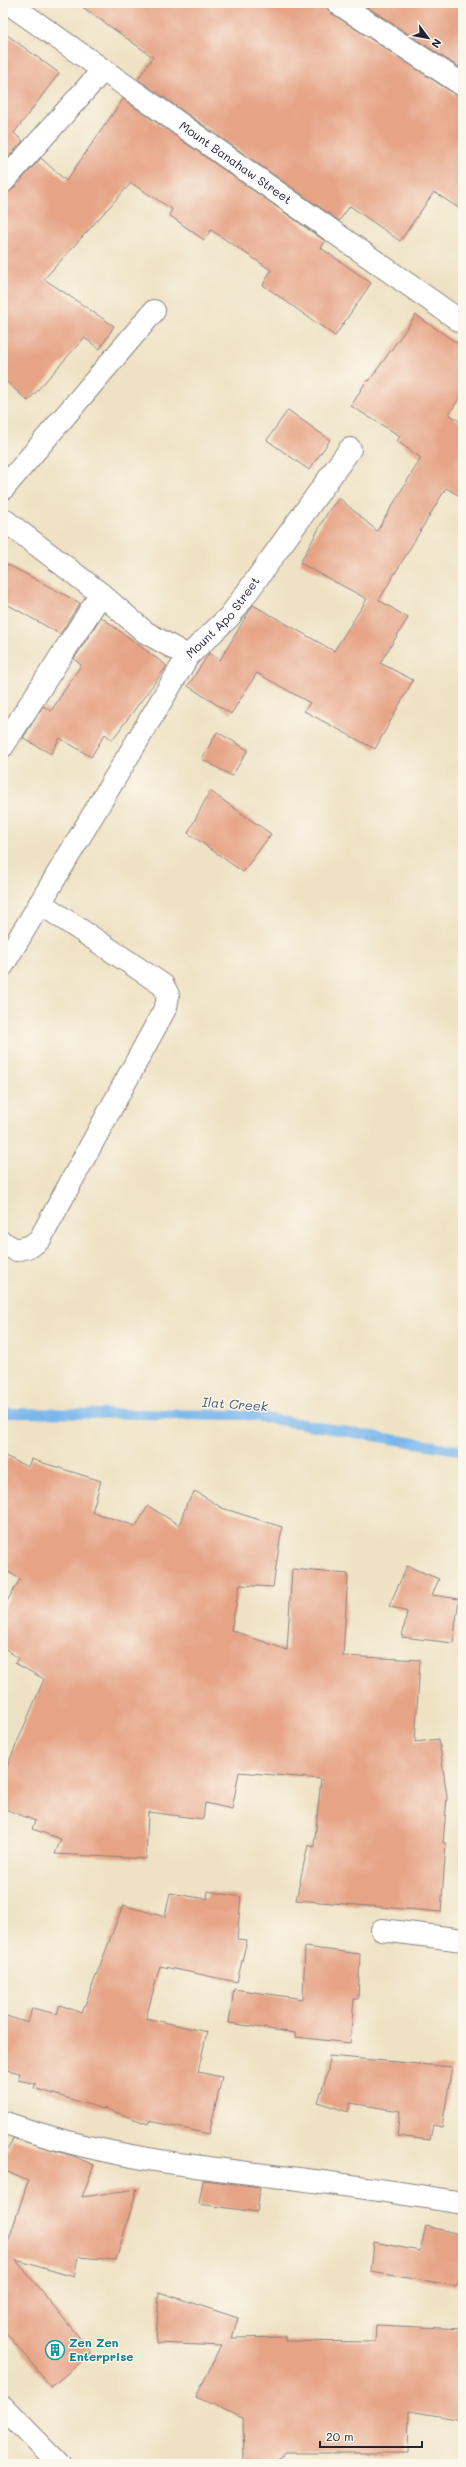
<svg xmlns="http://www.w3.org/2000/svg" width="466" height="2467" font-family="Mali,sans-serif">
<rect width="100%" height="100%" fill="#fbf7ec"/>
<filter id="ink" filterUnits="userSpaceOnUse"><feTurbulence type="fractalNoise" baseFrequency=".025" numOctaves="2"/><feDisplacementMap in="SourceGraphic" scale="8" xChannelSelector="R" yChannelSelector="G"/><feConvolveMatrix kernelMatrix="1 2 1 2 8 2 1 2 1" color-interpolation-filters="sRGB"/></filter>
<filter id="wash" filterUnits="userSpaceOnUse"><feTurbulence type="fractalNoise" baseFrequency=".012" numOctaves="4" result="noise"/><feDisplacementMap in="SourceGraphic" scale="16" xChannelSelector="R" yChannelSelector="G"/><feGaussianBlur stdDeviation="0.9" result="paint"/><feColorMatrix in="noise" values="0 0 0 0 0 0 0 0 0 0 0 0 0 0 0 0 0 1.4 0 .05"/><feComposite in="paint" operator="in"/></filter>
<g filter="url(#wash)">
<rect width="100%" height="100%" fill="#efe2c4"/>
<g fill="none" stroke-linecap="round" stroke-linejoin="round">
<path stroke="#78b6eb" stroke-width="10" d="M3,1413l245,2 215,36"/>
</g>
<g id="blocks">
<g fill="#e6a385">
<path d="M77,3h249l5,10 125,82 7,2v114l-29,-19 -34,49 -50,-35 -11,15 -201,-142 15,-22z"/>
<path d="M361,3h102v67z"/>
<path d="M3,32l56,41 -45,60 9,8 -20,22z"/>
<path d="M123,99l202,142 -4,7 50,35 -36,53 -72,-51 8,-15 -60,-40 -7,10 -35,-25 3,-6 -41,-26 -87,96 70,47 -14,23 -16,-11 -56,63 -25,-22v-185l9,-4 29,-32 25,23z"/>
<path d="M416,315l47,32v46l-14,21 14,10v74l-17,-10 -67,112 29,18 -28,45 33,17 -38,69 -71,-38 6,-8 -53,-30 -26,41 -43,-28 21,-33 11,7 33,-55 81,46 33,-52 -67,-36 29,-53 10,-12 38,33 44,-73 -24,-17 3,-5 -49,-30 16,-26 2,1z"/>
<path d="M288,410l42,30 -21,30 -42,-30z"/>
<path d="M3,562l77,41 -20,31 -57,-32z"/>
<path d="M101,617l66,49 -55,74 -7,-6 -14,23 -31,-19 -9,16 -28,-16 20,-32 8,5 30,-46 -7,-6z"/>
<path d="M217,732l31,18 -16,26 -30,-17z"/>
<path d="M210,791l61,43 -28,38 -55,-39z"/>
<path d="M3,1455l25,12 3,-8 70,22 -9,31 44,14 12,-20 31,19 8,-22 8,-12 27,17 60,19 -9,60 -33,-2 -9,45 56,20 5,-81 56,5 -5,82 77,4 -5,82 24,-3 8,58 -4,46h3l-5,69 -145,-12 12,-55 6,2 7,-68 -82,-7 -7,37 -27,-6 -2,16 -55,-7 -2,47 -91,-5 6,-15 -29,-10 3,-8 -32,-13v-32l41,-97 -29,-16 3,-5 -15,-11v-39l17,-29 -17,-10z"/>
<path d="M407,1566l32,13 -7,16 27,4 -6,44 -51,-6 5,-25 -18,-6z"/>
<path d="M208,1891l33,6 -4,42 10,1 -10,42 -77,-16 -14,52 61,14 -9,40 24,5 -13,57 -60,-13 -1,3 -44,-16 -1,1 -69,-21 2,-4 -18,-4 2,-7 -17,-4v-54l25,8 4,-15 25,6 3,-9 22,8 41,-108 42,12 5,-24 37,6z"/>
<path d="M305,1947l55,7 -2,45h-4l-4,44 -55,-6v-4l-66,-10 5,-34 69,10z"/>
<path d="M329,2056l123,11 -10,60 -9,-2 -3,15 -33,-4 3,-25 -50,-8 -2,9 -30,-10 10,-31z"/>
<path d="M13,2138l60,18 21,9 -12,32 55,-8 -21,71 -38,-3 -4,20 -58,-17 76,93 -41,34 -48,-58v-84l3,3 22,-67 -25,-11v-9z"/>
<path d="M203,2180l57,7 -3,25 -58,-8z"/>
<path d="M426,2226l37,9v22l-6,29 -86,-14 3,-30 46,9z"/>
<path d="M159,2292l79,26 -6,20 53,-1v4l90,1 1,-17 87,4v91l-54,-9 -1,42h-123l-13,11h-28l-1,-46 -47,-21 25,-51 -65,-3z"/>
</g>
</g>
</g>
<g filter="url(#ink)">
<use href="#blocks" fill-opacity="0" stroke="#888280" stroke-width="1"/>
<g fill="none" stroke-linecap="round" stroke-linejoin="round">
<g stroke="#888280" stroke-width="24">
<g id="street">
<path id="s1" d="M8,3l455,320"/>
<path d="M338,3l125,82"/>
<path d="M3,182l100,-112"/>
<path d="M3,489l151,-178"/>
<path id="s2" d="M3,519l98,75 44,38 43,24 42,-40 120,-167"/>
<path d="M3,746l98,-152"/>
<path d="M3,965l185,-309"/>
<path d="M3,1243l13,7 15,-4 9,-7 126,-232 2,-12 -5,-10 -123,-82"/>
<path d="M382,1930l81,10"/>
<path d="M3,2122c97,35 194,45 296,57 55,7 109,15 164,24"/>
</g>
</g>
<g stroke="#888280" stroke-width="24">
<path id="secondary" d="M3,2407l56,57"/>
</g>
<use href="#street" stroke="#fff" stroke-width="22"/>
<use href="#secondary" stroke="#fff" stroke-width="22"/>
</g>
</g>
<defs>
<g id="building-ring" transform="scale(1)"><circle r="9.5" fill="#fbf7ec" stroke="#0f9aa8" stroke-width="1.5"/><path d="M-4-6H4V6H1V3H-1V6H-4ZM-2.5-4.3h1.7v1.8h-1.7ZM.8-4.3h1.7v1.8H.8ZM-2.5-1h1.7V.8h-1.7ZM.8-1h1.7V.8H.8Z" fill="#0f9aa8"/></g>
</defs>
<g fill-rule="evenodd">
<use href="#building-ring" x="55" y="2350"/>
</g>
<g text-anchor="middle" stroke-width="3" stroke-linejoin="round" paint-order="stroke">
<g font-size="12" fill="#22223b" stroke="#fbf7ec">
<text dy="4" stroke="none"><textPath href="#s1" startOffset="278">Mount Banahaw Street</textPath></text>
<text dy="4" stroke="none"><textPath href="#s2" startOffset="283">Mount Apo Street</textPath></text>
</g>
<g font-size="12" font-weight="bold" fill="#0d838f" stroke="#fbf7ec" text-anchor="start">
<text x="69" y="2347">Zen Zen<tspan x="69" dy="14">Enterprise</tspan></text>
</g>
<g font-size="13" font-style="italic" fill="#405679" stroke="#fbf7ec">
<text transform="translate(235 1404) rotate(4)" y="5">Ilat Creek</text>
</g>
</g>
<rect width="466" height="2467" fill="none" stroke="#fbf7ec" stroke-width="16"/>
<g transform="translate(428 38) rotate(122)" stroke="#fbf7ec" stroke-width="3" paint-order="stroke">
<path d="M0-3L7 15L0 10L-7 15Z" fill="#22223b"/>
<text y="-6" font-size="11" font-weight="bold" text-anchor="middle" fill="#22223b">N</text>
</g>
<path d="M320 2441v6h102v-6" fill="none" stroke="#22223b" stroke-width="2"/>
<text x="326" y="2441" font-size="12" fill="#22223b" stroke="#fbf7ec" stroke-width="3" paint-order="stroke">20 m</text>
</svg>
